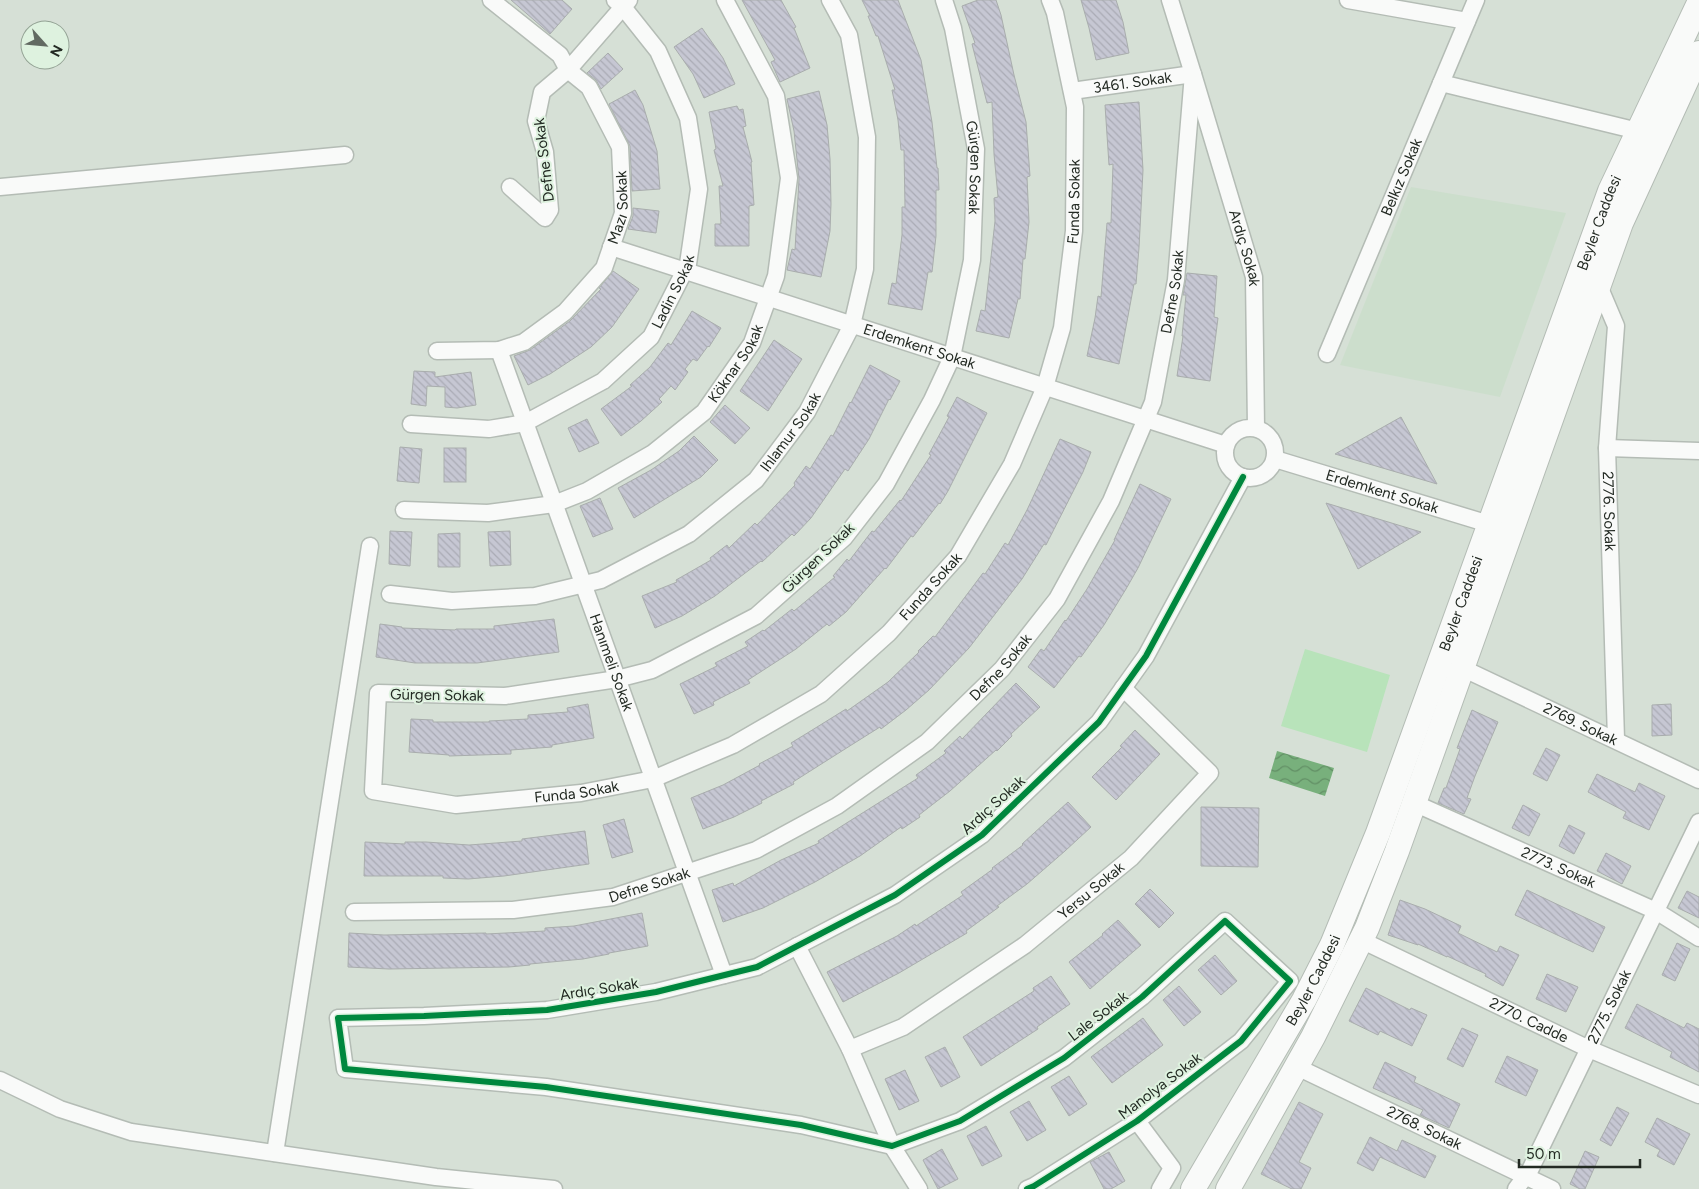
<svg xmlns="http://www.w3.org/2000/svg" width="1699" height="1189" font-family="Figtree,sans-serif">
<defs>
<pattern id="water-waves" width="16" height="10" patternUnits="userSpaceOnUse" patternTransform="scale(1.25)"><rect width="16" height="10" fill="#78b07c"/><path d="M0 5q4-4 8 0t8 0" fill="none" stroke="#628f65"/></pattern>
<pattern id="building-back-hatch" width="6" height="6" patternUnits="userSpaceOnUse" patternTransform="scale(1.25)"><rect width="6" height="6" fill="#c6c7d3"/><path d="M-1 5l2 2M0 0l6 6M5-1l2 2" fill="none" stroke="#aaabb5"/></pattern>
</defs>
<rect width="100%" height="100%" fill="#d6e0d6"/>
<path fill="#ccdecc" d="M1411,187l155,26 -66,184 -160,-32z"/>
<path fill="#b8e3ba" d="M1305,649l85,26 -23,77 -86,-26z"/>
<path fill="url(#water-waves)" d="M1277,751l57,17 -9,28 -56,-18z"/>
<g fill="url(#building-back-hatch)" stroke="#a9adad">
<path d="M511,0h51l10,9 -22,25z"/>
<path d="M742,0h39l15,27 -2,1 16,40 -30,14 -9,-20 4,-2z"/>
<path d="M862,0h36l23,60 11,62 5,46h1l1,22h-3v46l-4,36h-4l-6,38 -34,-6 4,-21 4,1 6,-49v-28h3l-1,-57h-3l-3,-30 -6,-30h3l-17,-54h-2l-8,-20h2z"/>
<path d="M978,0h18l5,15 13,60 12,47 4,54 -3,1 2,45 -4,37h-2l-3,40h-2l-9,39 -33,-7 5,-21 4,1 10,-90 -1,-23 4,-1 -4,-43 -2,-52 -5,1 -15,-59 3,-1 -13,-37z"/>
<path d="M1081,0h35l7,22 6,31 -33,7 -7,-32z"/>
<path d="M702,28l21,30 12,26 -31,14 -11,-24 -19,-27z"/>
<path d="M608,53l15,16 -22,20 -5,-9 -9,-7z"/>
<path d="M635,90l8,15 14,46 3,38 -28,2 -2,-45 -21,-42z"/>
<path d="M819,91l8,34 3,34 1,45 -1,27 -9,46 -34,-7 5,-21 3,1 4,-71 -5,-48 -7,-32z"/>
<path d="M1139,102l4,68 -4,78 -3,36h-2l-15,80 -32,-8 8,-38 3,-22 3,1 6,-74h4l2,-59 -4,1 -4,-60z"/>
<path d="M737,106l2,4 4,-1 3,17 -3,1 9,35h-1l3,43 -5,1v40h-34v-22h6l-2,-38h4l-9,-36 2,-1 -7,-37z"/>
<path d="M633,208l26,3 -3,22 -28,-4 5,-13z"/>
<path d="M613,271l26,18 -27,38 -21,20 -41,27 -22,11 -14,-29 16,-6 40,-29 31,-32 -2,-1z"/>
<path d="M1187,273l30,3 -3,41 4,1 -8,63 -33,-5 6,-40h-1l4,-41h-3z"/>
<path d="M692,311l29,17 -12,19 -1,-1 -11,15 -4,-2 -8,10 3,3 -13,18 -4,-4 -12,13 3,3 -21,19 -20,15 -20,-27 31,-23 -2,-1 20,-18 18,-24 3,2z"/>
<path d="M774,340l28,19 -34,52 -28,-20z"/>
<path d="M870,365l30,16 -10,19 -1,-1 -20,40 -21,32 -3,-2 -34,49 -17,18 -2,-2 -30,28 -1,-1 -46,35 -33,20 -27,12 -13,-32 35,-14 -1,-2 35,-20 -1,-2 17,-13 2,3 26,-25 2,2 38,-40 -1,-2 12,-17 4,3 21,-34 2,1 17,-34 1,1z"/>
<path d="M414,371l21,1v5l36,-5 5,33 -19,3 -12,-1v-20l-18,-1 -1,20 -15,-2z"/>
<path d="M957,397l30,16 -39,78 -8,13 -1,-1 -26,34 -2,-1 -25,33 -1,-1 -39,44 -17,14 -2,-2 -31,25 -48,31 2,3 -37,19 1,3 -20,9 -14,-30 37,-18 -2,-3 33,-17 -3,-4 18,-12 1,1 28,-22 2,2 41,-34 -2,-1 14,-17 2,2 23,-30 2,1 26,-32 1,1 30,-46 -2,-1 20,-37 -2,-1z"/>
<path d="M725,405l25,23 -15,16 -25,-22z"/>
<path d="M1401,417l36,67 -102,-30z"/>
<path d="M587,419l12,24 -20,9 -11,-24z"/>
<path d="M694,436l24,24 -17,17 -67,41 -16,-30 33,-18 28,-19z"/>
<path d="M1060,439l31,13 -8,20 -37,73 -2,-1 -22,35 -53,69 -40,42 -23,20 -25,19 -1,-2 -35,22 -52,33 1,2 -33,17 1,2 -28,14 -31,12 -12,-31 32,-13 37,-20 -1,-1 34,-18 -2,-3 18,-11 37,-23 1,2 41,-29 31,-30 -1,-1 15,-15 2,1 48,-64 2,1 20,-31 3,2 19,-35z"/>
<path d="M400,447l22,2 -3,34 -22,-2z"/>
<rect x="444" y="448" width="22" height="34"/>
<path d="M1140,484l31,15 -33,69 -12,21 -22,36 -23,32 -2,-1 -25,32 -26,-21 13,-18 3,2 21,-31 1,1 21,-32 28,-49h-1z"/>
<path d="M600,498l13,31 -20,8 -13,-31z"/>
<path d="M1326,503l95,29 -63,37z"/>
<path d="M390,531l22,1 -2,34 -21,-2z"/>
<path d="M510,531l1,34 -21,1 -2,-34z"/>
<path d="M460,533v34h-22v-33z"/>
<path d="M554,619l5,33 -82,11h-62l-39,-6 4,-33 22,3v1l53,2 1,-1h38v-3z"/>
<path d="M1016,683l24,24 -29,27 1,2 -15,15 -1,-1 -46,41 -31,24 1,2 -18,12 -1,-2 -41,29 -45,26 -52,26 -40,14 -11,-32 21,-7 1,3 47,-26 38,-17 -1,-2 100,-63 -2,-3 30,-22 -2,-2 16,-15 2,3z"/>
<path d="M588,704l6,34 -42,7v2l-41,3v4l-62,2v-1l-40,-3 2,-33 22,1v2h56v-1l39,-2v-4l40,-3 -1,-4z"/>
<path d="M1671,704l1,31 -20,1v-31z"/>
<path d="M1472,710l26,12 -23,54 -8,22 4,1 -7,15 -26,-11 6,-15h2l14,-39 -3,-1z"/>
<path d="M1135,730l25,24 -44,46 -24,-23 30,-30 -2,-1z"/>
<path d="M1546,748l14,7 -13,26 -14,-7z"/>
<path d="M1597,774l38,18 4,-9 26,13 -16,34 -26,-12 3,-6 -38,-20z"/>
<path d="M1068,802l23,25 -26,24 -38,33 -30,22 2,1 -33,24 1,2 -68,40 -56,29 -16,-30 70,-36 18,-12 1,2 47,-31 -2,-3 32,-23 -1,-1 31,-23 -1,-1z"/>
<path d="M1523,805l17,9 -11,22 -17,-8z"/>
<path d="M1201,807l58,1 -1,59 -57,-1z"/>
<path d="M624,819l9,33 -21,6 -9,-33z"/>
<path d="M1569,825l16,8 -11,21 -15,-8z"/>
<path d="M585,831l4,33 -85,12 -36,3 -25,-1v-2h-79l1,-34 40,2v-2h21l43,3 53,-4v-2z"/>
<path d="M1606,853l25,13 -9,18 -25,-13z"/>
<path d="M1150,889l24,24 -15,15 -24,-24z"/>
<path d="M1527,890l78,37 -12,25 -78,-37z"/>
<path d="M1687,891l12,6v21l-21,-10z"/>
<path d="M1400,900l25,9 36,17 -3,7 39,19 3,-6 19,9 -16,31 -18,-10 1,-2 -39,-18v1l-29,-13v1l-30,-10z"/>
<path d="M642,913l6,33 -39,7v1l-26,5 -53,5v1l-21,2 -120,2 -41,-2 1,-34 35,2 102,-2v1l59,-3v-3l29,-2z"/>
<path d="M1118,920l23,25 -51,44 -21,-27 34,-27 -1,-1z"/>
<path d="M1677,943l13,6 -15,32 -13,-6z"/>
<path d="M1215,955l22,26 -16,14 -23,-25z"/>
<path d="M1547,974l31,13 -12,25 -30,-13z"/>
<path d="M1051,976l19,28 -33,23 1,2 -57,37 -18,-29 71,-46 -1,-3z"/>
<path d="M1179,986l22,26 -17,14 -21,-26z"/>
<path d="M1366,988l44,22 1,-2 16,7 -15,31 -32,-15 -2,4 -29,-14z"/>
<path d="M1637,1004l47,24 3,-5 12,6v43l-29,-15 2,-5 -47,-24z"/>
<path d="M1143,1018l20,27 -51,38 -21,-26z"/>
<path d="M1462,1028l16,7 -15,32 -16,-8z"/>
<path d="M945,1047l15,30 -19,10 -16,-30z"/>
<path d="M1507,1056l31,14 -12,26 -31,-14z"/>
<path d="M1385,1062l31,15 -2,5 46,22 -11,24 -29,-13 3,-5 -50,-22z"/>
<path d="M905,1070l14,31 -20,9 -14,-31z"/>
<path d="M1069,1076l18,28 -18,12 -18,-29z"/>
<path d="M1029,1101l17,29 -19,11 -17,-29z"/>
<path d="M1299,1102l24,12 -24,48 12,6 -10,21h-9l-31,-15z"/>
<path d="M1617,1107l12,6 -18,33 -11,-6z"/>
<path d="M1657,1118l33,16 -16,31 -17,-9 3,-6 -15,-8z"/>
<path d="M986,1126l16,30 -20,10 -15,-30z"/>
<path d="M1370,1137l27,14 5,-11 34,16 -11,22 -45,-21 -7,14 -16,-8z"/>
<path d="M942,1149l16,30 -20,10 -15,-29z"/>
<path d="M1585,1151l14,6 -14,32h-5l-10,-5z"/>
<path d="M1109,1152l16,29 -14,8h-7l-14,-27z"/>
</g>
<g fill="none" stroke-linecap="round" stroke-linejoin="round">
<g stroke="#b4bcb5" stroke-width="19">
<g id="street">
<path id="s1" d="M944,0l9,28 23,121 -4,111 -20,97 -20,43 -46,84 -42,54 -88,78 -104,54 -35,9 -112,17 -127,-3 -5,98 83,14 125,-12 72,-14 80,-34 88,-51 68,-61 69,-77 54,-92 33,-77 17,-59 12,-97 1,-124 -20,-94 -5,-13"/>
<path d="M1348,0l119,21"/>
<path d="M1441,83l197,48"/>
<path id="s2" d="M1072,91l121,-17 61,203 2,151"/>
<path d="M0,187l345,-32"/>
<path d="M510,187l35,31 5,-8 -5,-58 -9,-31 6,-29 26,-22 61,-70"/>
<path id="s3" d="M611,247l615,198"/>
<path id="s4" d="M1599,286l17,40 -9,122 9,291"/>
<path id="s5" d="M499,350l225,625"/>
<path id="s6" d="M437,351l62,-1 25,-8 41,-30 39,-44 19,-55 -3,-66 -31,-60 -21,-17 -8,-15 -69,-55"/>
<path id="s7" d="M1327,354l149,-354"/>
<path id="s8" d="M411,424l78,5 36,-6 78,-42 48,-44 37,-73 11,-75 -11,-71 -30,-67 -35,-44 -8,-7"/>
<circle cx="1250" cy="453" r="25"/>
<path d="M1607,448l92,3"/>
<path id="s9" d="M1275,459l214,65"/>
<path id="s10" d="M404,510l84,3 66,-9 33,-13 66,-38 51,-41 48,-69 24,-67 13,-98 -13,-82 -51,-96"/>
<path id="s11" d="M390,594l62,7 83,-5 66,-16 88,-46 67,-54 51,-68 45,-87 13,-56 2,-132 -18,-102 -19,-35"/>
<path id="s12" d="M1462,668l237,112"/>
<path id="s13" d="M1414,803l242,108 43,27"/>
<path id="s14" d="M354,912l159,-2 100,-13 143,-47 81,-44 90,-64 75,-73 55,-70 54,-98 42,-99 23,-122 17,-206 -23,-74"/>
<path id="s15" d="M1361,940l228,109 110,46"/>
<path d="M797,946l53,103 42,97 27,43"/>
<path id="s16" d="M850,1049l53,-22 122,-82 106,-87 79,-85 -87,-85"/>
<path id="s17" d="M1297,1067l255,122"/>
<path d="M0,1080l60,29 71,23 305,45 118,12"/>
<path d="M1137,1121l35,47 -12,21"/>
<path d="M275,1153l95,-607"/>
<path d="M1027,1189l7,-3 103,-65 104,-80 49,-60 -65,-60 -83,76 -78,61 -104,63 -68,25 -91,-21 -255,-38 -201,-18 -7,-51 86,-2 123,-6 109,-18 101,-25 138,-72 87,-60 117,-113 47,-66 97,-179"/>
<path id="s18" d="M1516,1189l14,-19 169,-348"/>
</g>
</g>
<g stroke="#b4bcb5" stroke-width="26">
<g id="secondary">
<path id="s19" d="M1193,1189l111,-189 28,-55 46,-112 232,-642 89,-188"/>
<path d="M1228,1189l85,-152 54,-109 30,-77 224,-628 78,-170"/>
</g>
</g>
<use href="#street" stroke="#f9faf9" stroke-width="16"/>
<use href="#secondary" stroke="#f9faf9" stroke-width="24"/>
<g stroke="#def2df" stroke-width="9">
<path id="cycleway" d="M1027,1189l7,-3 103,-65 104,-80 49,-60 -65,-60 -83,76 -78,61 -104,63 -68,25 -91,-21 -255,-38 -201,-18 -7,-51 86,-2 123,-6 109,-18 101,-25 138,-72 87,-60 117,-113 47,-66 97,-179"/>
</g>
<use href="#cycleway" stroke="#00873e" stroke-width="6"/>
</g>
<g text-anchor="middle" stroke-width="4" stroke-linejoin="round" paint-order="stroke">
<g font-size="15" fill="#232a23" stroke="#def2df">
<text dy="5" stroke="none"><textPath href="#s2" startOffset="61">3461. Sokak</textPath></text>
<text transform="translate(544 160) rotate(-97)" y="5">Defne Sokak</text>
<text dy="5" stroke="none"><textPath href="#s1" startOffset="171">Gürgen Sokak</textPath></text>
<text dy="5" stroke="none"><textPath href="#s7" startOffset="192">Belkız Sokak</textPath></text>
<text dy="5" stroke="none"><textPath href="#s1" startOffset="2229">Funda Sokak</textPath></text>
<text dy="5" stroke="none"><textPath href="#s6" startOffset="261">Mazı Sokak</textPath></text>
<text dy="5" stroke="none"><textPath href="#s19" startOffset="1051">Beyler Caddesi</textPath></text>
<text dy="5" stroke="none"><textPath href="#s2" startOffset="304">Ardıç Sokak</textPath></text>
<text dy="5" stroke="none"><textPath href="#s8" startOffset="319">Ladin Sokak</textPath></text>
<text dy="5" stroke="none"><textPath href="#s14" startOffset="1138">Defne Sokak</textPath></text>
<text dy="5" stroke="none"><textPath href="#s3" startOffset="324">Erdemkent Sokak</textPath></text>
<text dy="5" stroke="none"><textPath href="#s10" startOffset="386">Köknar Sokak</textPath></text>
<text dy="5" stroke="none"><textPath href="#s11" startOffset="458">Ihlamur Sokak</textPath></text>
<text dy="5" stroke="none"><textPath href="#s9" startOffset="112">Erdemkent Sokak</textPath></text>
<text dy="5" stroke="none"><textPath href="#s4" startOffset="229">2776. Sokak</textPath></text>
<text transform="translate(818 558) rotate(-44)" y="5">Gürgen Sokak</text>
<text dy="5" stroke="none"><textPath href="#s1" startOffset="1809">Funda Sokak</textPath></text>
<text dy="5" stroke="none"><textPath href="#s19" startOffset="646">Beyler Caddesi</textPath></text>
<text dy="5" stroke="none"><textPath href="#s5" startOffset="332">Hanımeli Sokak</textPath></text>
<text dy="5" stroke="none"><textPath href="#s14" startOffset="718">Defne Sokak</textPath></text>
<text transform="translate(437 695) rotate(1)" y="5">Gürgen Sokak</text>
<text dy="5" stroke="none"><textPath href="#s12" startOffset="131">2769. Sokak</textPath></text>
<text dy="5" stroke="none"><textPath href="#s1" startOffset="1389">Funda Sokak</textPath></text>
<text transform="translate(993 805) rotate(-42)" y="5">Ardıç Sokak</text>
<text dy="5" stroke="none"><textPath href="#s13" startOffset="158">2773. Sokak</textPath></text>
<text dy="5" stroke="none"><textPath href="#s14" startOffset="298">Defne Sokak</textPath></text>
<text dy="5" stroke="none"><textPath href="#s16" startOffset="290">Yersu Sokak</textPath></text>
<text dy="5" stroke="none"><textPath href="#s19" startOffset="241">Beyler Caddesi</textPath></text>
<text transform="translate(599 989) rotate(-9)" y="5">Ardıç Sokak</text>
<text dy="5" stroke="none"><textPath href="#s18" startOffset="205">2775. Sokak</textPath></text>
<text transform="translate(1098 1016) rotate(-38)" y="5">Lale Sokak</text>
<text dy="5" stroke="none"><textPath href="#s15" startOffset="186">2770. Cadde</textPath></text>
<text transform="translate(1160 1086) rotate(-37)" y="5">Manolya Sokak</text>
<text dy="5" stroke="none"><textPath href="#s17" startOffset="141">2768. Sokak</textPath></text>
</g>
</g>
<g transform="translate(45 45) rotate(117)"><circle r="24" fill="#def2df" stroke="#93a294"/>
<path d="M0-4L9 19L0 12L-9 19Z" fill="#626a62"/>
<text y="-8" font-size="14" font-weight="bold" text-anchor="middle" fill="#232a23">N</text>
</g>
<path d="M1519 1159v8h121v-8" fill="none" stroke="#232a23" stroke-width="2.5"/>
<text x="1526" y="1159" font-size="15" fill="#232a23" stroke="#def2df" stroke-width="4" paint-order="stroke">50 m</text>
</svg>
